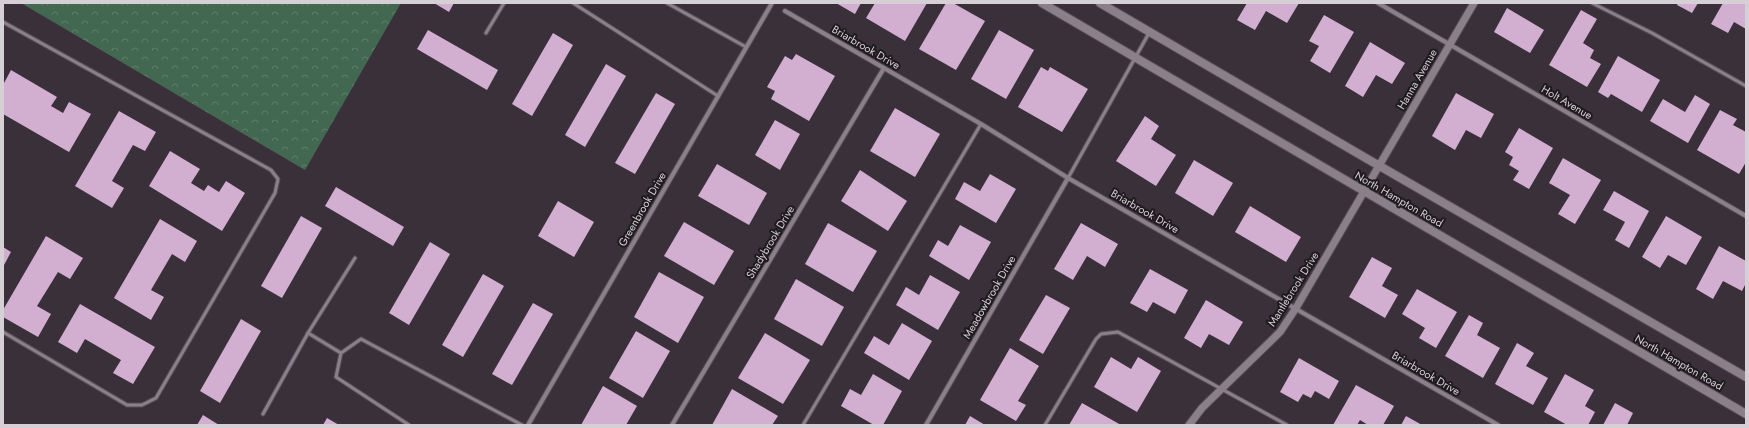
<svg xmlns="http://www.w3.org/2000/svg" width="1749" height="428" font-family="Jost,sans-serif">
<defs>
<pattern id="park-crowns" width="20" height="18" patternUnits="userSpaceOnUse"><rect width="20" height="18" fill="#436851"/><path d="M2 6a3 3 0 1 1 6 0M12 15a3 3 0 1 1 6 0" fill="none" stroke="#5d7d69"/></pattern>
</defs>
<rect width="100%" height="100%" fill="#3a303a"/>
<path fill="url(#park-crowns)" d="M21,3h380l-96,167z"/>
<g fill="#d2aed0">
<path d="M434,3h20l-5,9z"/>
<path d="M836,3h25l-6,11z"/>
<path d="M875,3h52l-22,38 -39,-23z"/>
<path d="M946,3h7l32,18 -29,49 -37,-21z"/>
<path d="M1247,3h52l-12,20 -21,-12 -11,19 -18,-10z"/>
<path d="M1678,3h20l-6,10 -15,-8z"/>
<path d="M1723,3h23v26l-12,-7 -6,11 -17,-9z"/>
<path d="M1507,8l37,22 -14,23 -36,-21z"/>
<path d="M1581,10l16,9 -14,24 11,7 -4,8 11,6 -14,23 -38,-22z"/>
<path d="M1324,15l30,17 -24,41 -20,-12 9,-15 -10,-5z"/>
<path d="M428,30l70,40 -11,20 -70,-41z"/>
<path d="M999,30l35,20 -28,49 -35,-20z"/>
<path d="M553,33l20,12 -41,71 -20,-12z"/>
<path d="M1370,42l35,21 -13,21 -16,-9 -13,22 -18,-11z"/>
<path d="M796,54l39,22 -26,45 -38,-22 4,-8 -8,-4 18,-31 7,4z"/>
<path d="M1618,56l42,24 -18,32 -31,-18 -3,4 -10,-6z"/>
<path d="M606,64l20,12 -41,71 -20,-12z"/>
<path d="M1041,67l7,4 2,-4 38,22 -26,43 -44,-25z"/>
<path d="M11,70l46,27 -6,9 12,7 6,-11 22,12 -22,38 -66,-38v-29z"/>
<path d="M656,93l19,11 -40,70 -20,-11z"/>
<path d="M1456,93l38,21 -13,24 -15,-8 -11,20 -23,-14z"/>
<path d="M1695,95l15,9 -22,39 -38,-22 13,-22 22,13z"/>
<path d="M895,108l45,26 -25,43 -45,-26z"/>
<path d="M1720,110l17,9 -4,6 13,7v30l-7,12 -42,-24z"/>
<path d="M119,111l37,21 -11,19 -12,-6 -21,36 12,7 -12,20 -37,-22z"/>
<path d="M1145,116l14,10 -8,13 25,16 -20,31 -40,-25z"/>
<path d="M775,120l25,14 -20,36 -25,-15z"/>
<path d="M1519,128l34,20 -24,41 -16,-9 6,-9 -10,-6 4,-8 -8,-5z"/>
<path d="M170,151l30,18 -9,14 13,8 4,-6 11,7 7,-11 19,12 -23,38 -73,-45z"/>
<path d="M1563,158l38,22 -26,44 -17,-10 12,-19 -21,-12z"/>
<path d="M1194,160l39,23 -20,33 -38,-23z"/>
<path d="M717,164l50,29 -18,32 -51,-29z"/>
<path d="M860,170l47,31 -19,30 -47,-30z"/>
<path d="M990,174l26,15 -20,34 -41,-24 9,-17 16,9z"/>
<path d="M336,187l68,40 -11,19 -68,-40z"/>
<path d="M1614,191l35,20 -20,37 -14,-8 10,-18 -22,-12z"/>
<path d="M558,201l36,21 -20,35 -36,-21z"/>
<path d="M1250,206l51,31 -15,25 -51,-30z"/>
<path d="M301,216l21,12 -40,70 -21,-12z"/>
<path d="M1666,216l36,21 -16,28 -18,-10 -8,13 -18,-11z"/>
<path d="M160,219l37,22 -12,21 -13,-8 -21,36 13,7 -13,23 -37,-22z"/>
<path d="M684,222l50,29 -20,34 -50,-29z"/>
<path d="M828,223l49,28 -24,41 -48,-28z"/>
<path d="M1081,223l37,21 -13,23 -18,-11 -14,24 -19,-11z"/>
<path d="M960,225l31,17 -22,38 -40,-24 9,-16 10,6z"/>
<path d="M46,236l37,22 -13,21 -12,-7 -21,34 14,8 -13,23 -35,-20v-7z"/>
<path d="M430,242l20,12 -41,71 -20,-12z"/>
<path d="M1719,246l27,15v22l-4,8 -19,-10 -10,18 -17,-10z"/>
<path d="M3,247l8,5 -8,15z"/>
<path d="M1372,257l20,11 -10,18 16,9 -13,23 -36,-21z"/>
<path d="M1150,269l38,21 -13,24 -22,-12 -6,10 -17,-9z"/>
<path d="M659,272l45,25 -26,46 -44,-26z"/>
<path d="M483,274l21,12 -41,71 -21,-12z"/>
<path d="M930,275l30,17 -22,38 -42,-25 10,-18 13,8z"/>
<path d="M796,279l48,28 -22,39 -48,-27z"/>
<path d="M1417,289l40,23 -21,36 -17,-10 6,-10 -23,-14z"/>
<path d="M1046,295l24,13 -27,46 -24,-14z"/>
<path d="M1206,300l37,22 -14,23 -20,-11 -8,14 -17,-10z"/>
<path d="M533,303l20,11 -41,71 -20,-11z"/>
<path d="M80,304l75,43 -22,37 -20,-11 8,-13 -36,-21 -8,14 -19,-11z"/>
<path d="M1469,315l14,8 -6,12 23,13 -17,30 -38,-22z"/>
<path d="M241,319l20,12 -41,72 -20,-12z"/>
<path d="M902,323l30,18 -23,39 -45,-27 10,-17 15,9z"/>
<path d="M636,331l34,20 -27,47 -34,-20z"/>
<path d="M765,333l45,27 -27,44 -45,-26z"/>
<path d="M1517,343l17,10 -8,13 22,12 -15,27 -38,-21z"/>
<path d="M1010,348l29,18 -21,35 8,4 -10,16 -36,-21z"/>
<path d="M1111,357l20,12 7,-12 23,14 -24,41 -43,-25z"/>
<path d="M1299,358l40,23 -10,18 -14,-8 -4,7 -8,-4 -5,8 -18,-10z"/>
<path d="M873,374l29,17 -19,34h-9l-33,-19 9,-17 11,6z"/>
<path d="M1565,374l29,16 -9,16 10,6 -7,13h-21l-23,-13z"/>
<path d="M1356,385l38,21 -11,19h-15l-8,-5 -3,5h-24z"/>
<path d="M603,386l34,20 -11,19h-45z"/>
<path d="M732,389l46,27 -6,9h-60z"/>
<path d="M1082,403l39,22h-52z"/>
<path d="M1615,403l18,10 -6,12h-24z"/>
<path d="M203,415l16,10h-22z"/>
<path d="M970,416l15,9h-20z"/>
<path d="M1406,416l16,9h-21z"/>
<path d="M327,418l12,7h-16z"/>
</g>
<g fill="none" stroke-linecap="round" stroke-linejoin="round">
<g stroke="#574f57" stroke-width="5">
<g id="service">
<path d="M573,3l145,93"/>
<path d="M667,3l79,44"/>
<path d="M1592,3l60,30 94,53"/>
<path d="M3,22l268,148 7,9 -3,14 -119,205 -14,7h-15l-124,-73"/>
<path d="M486,33l18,-30"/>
<path d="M1068,178l81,-145"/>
<path d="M308,333l33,20"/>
<path d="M263,414l45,-81 47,-75"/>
<path d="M409,425l-73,-48 5,-24 20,-14 161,86"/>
<path d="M803,425l178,-301"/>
<path d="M1045,425l51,-86 5,-5 17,-2 169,93"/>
</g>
</g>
<g stroke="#574f57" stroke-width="6">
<g id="minor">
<path d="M1378,3l368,213"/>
<path d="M785,11l196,113 87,54 430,247"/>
<path d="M528,425l244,-422"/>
<path d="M672,425l212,-357"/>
<path d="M926,425l142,-247"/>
</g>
</g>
<g stroke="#574f57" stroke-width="9">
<path id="tertiary" d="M1189,425l13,-17 78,-76 16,-24 178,-305"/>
</g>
<g stroke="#574f57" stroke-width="10">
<g id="secondary">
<path d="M1042,3l704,411"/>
<path d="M1100,3l264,154 382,220"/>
</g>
</g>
<use href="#service" stroke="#8b7f8a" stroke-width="3"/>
<use href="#minor" stroke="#8b7f8a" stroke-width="4"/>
<use href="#tertiary" stroke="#8b7f8a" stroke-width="7"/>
<use href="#secondary" stroke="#8b7f8a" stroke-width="8"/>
</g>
<g text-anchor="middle" stroke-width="4" stroke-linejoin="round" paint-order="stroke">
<g font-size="11" fill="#d6cfd5" stroke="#1e1a1e">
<text transform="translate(866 47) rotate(30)" y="4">Briarbrook Drive</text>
<text transform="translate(1417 79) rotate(-60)" y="4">Hanna Avenue</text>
<text transform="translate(1567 102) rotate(30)" y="4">Holt Avenue</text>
<text transform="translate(1399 199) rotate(30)" y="4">North Hampton Road</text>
<text transform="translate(642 209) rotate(-60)" y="4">Greenbrook Drive</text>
<text transform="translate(1145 211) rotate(30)" y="4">Briarbrook Drive</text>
<text transform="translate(770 242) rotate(-59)" y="4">Shadybrook Drive</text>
<text transform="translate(1293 289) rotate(-58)" y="4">Mantlebrook Drive</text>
<text transform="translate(989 297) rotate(-60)" y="4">Meadowbrook Drive</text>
<text transform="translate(1679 362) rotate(30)" y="4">North Hampton Road</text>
<text transform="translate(1426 373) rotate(30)" y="4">Briarbrook Drive</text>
</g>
</g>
<rect width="1749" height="428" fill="none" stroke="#d6cfd5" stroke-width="8"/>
</svg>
